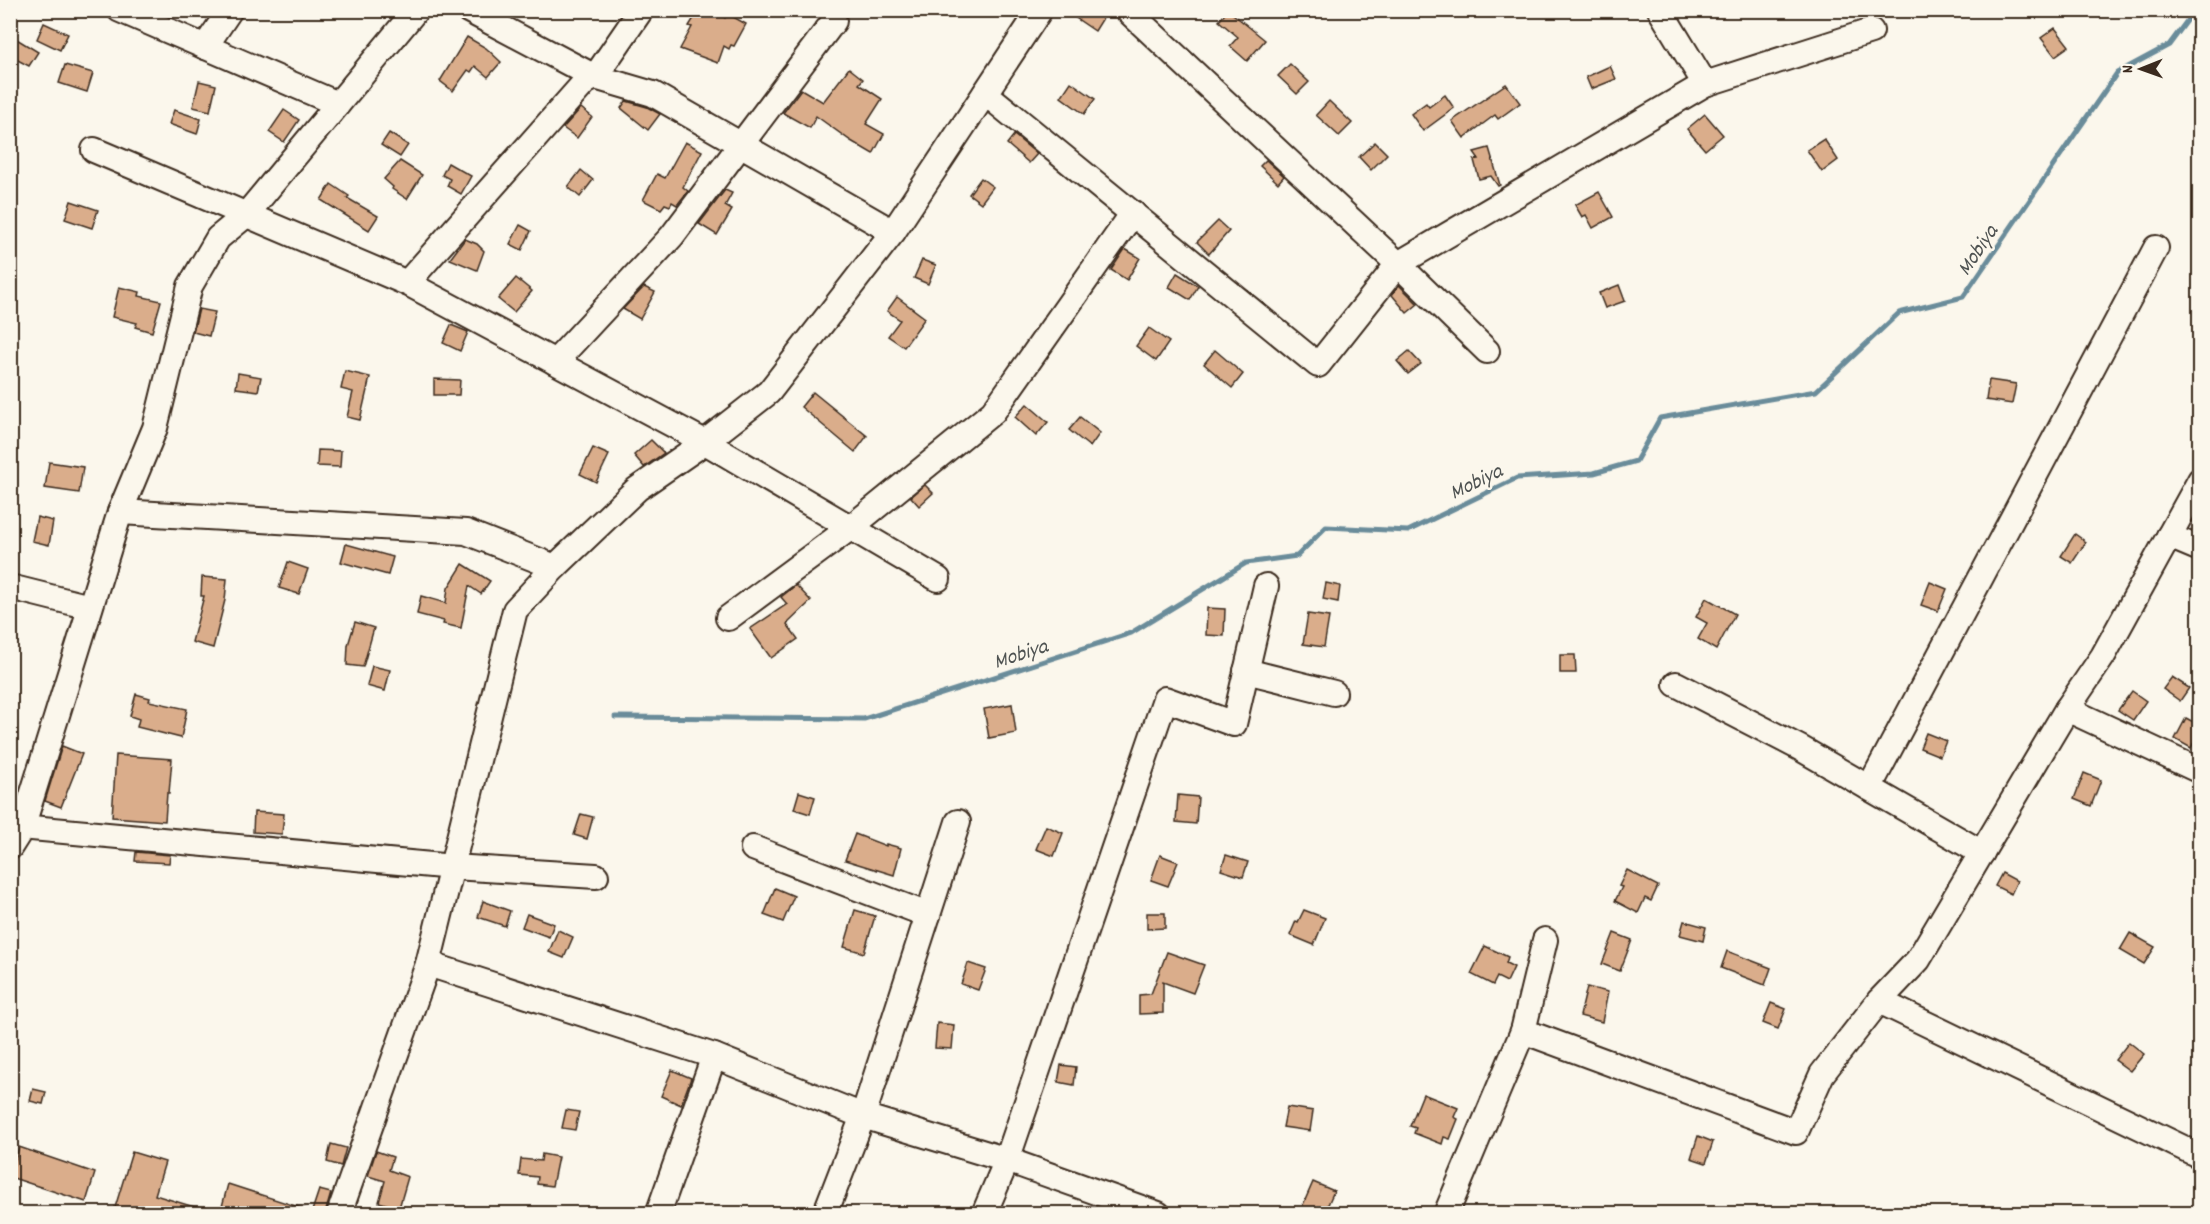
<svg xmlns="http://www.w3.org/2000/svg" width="2210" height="1224" font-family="Dekko,sans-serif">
<rect width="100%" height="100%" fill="#fbf7ec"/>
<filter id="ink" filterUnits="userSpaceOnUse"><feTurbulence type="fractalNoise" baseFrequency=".0167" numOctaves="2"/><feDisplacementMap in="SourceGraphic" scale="12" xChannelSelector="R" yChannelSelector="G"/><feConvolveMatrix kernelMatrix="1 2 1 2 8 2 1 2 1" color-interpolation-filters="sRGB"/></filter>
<g filter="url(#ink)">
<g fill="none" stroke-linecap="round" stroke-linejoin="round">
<path stroke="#6a8c9a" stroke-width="5" d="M615,717l249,2 267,-86 115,-70 51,-7 29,-29 82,4 109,-53 77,-5 42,-12 24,-43 156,-27 83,-78 64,-16 154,-224 52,-28 26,-35"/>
</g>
<g fill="#daad8b" stroke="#3b2a1e" stroke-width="1.5">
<path d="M699,10h14l12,8 3,-4 18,10 -12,22 -3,-1 -2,4 -5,-3 -6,17 -38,-14 12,-22 -3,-1z"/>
<path d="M1064,10h44l-13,21z"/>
<path d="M1228,10l37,30 -18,21 -17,-15 8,-9 -19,-16z"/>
<path d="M44,23l24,11 -8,16 -23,-11z"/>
<path d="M2055,28l14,18 -14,10 -14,-18z"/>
<path d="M467,37l19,11 15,14 -13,15 -13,-11 -4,6 -3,-2 -15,21 -13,-10z"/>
<path d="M15,38l23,14 -9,14 -19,-10v-10z"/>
<path d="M1290,64l19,18 -12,12 -19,-18z"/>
<path d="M65,65l28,8 -6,19 -28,-9z"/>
<path d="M1610,66l6,13 -25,10 -5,-12z"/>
<path d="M849,68l14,11 -4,5 23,15 -16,25 18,10 -11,20 -22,-13 -35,-25 -6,12 -27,-15 18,-24 22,13z"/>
<path d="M199,81l17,4 -6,26 -17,-4z"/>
<path d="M1071,82l24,17 -11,15 -23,-17z"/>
<path d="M1506,84l14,19 -22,16 -3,-4 -31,23 -12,-17z"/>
<path d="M1445,95l9,13 -31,23 -12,-17 15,-11 3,4z"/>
<path d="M626,101l21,6 13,7 -12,16 -27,-22z"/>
<path d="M1329,101l23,22 -13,13 -23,-21z"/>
<path d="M581,108l11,9 -15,21 -14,-10z"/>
<path d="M174,110l27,9 -4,15 -28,-10z"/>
<path d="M284,110l15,10 -15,22 -15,-10z"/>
<path d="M1705,114l18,21 -18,15 -18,-21z"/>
<path d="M389,133l19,12 -8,12 -19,-12z"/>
<path d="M1014,135l23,19 -8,9 -22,-19z"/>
<path d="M1824,139l14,21 -16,12 -15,-22z"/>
<path d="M685,142l17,9 -19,36 5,4 -11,14 -5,-3 -2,4 -5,-2 -4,5 -18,-9 14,-26 8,4z"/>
<path d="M1375,142l12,12 -16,16 -12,-13z"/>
<path d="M1489,148l11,37 -2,1 -7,-10 -12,3 -5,-19 5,-1 -5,-7z"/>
<path d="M1266,160l18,16 -6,7 -18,-17z"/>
<path d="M400,161l22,14 -15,24 -15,-10 1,-2 -9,-8z"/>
<path d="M448,163l23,13 -10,18 -14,-8 3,-7 -8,-4z"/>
<path d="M581,170l12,10 -13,17 -12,-10z"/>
<path d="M981,178l12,9 -12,16 -12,-9z"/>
<path d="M331,184l18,12 -2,2 31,18 -9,14 -48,-30z"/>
<path d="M725,190l7,3 -7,13 7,4 -15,25 -18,-11z"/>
<path d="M1599,192l14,25 -20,11 -7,-13 -4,2 -7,-12z"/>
<path d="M71,201l27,9 -6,18 -27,-9z"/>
<path d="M1218,221l11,10 -20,23 -12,-12z"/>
<path d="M520,225l11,6 -9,19 -12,-6z"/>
<path d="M465,239l12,5 7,7 -7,19 -27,-11z"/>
<path d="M1125,249l15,9 -13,22 -16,-10z"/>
<path d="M922,260l14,5 -8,19 -14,-6z"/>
<path d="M1177,273l21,13 -8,14 -21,-13z"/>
<path d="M516,278l16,13 -18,21 -16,-13z"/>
<path d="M1399,285l19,19 -11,9 -15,-18z"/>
<path d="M1619,285l6,16 -20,7 -6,-15z"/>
<path d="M119,287l21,5 -1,4 22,5 -9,31 -17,-5 2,-4 -25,-6z"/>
<path d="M644,287l11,5 -15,27 -17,-10z"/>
<path d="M897,297l28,21 -21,29 -16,-11 12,-16 -13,-9z"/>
<path d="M199,309l16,3 -6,24 -16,-4z"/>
<path d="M451,325l17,7 -8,19 -17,-8z"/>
<path d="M1149,328l20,14 -13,19 -20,-15z"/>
<path d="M1215,350l28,24 -11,14 -28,-24z"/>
<path d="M1409,351l12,13 -13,10 -11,-13z"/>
<path d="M345,371l25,6 -10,43 -13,-3 6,-25 -12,-3z"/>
<path d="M238,373l23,4 -3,14 -22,-3z"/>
<path d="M434,379l26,1 -1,15h-25z"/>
<path d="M1989,380l27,4 -4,20 -26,-4z"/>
<path d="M813,392l54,44 -12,16 -54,-45z"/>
<path d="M1027,404l21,18 -12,14 -21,-19z"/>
<path d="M1080,417l20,16 -10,14 -21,-17z"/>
<path d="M651,440l13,13 -20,14 -10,-12z"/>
<path d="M593,448l16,7 -13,27 -16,-8z"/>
<path d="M318,450l23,1 -1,16 -23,-1z"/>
<path d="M49,462l34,5 -4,26 -34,-5z"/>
<path d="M925,485l8,8 -14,13 -8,-9z"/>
<path d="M37,517l16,4 -4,24 -17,-4z"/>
<path d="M2075,534l11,8 -14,21 -11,-7z"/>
<path d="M346,544l47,13 -5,18 -47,-13z"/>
<path d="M288,562l20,7 -9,25 -20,-6z"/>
<path d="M463,564l27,17 -9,13 -12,-8 -8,42 -18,-4 1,-3 -27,-7 4,-18 25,7 2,-15z"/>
<path d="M202,577l25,2 -2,21 -12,48 -21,-6 12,-46h-3z"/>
<path d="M1930,582l17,7 -9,22 -17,-6z"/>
<path d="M1326,583l14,3 -2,16 -15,-3z"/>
<path d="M796,585l15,16 -24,23 11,15 -27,19 -21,-29 37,-25 -6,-7z"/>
<path d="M1706,598l29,16 -19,36 -18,-11 9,-16 -11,-6z"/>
<path d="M1207,608l18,1 -1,27 -18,-1z"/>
<path d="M1308,614l21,3 -5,30 -21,-3z"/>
<path d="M355,622l19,6 -11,39 -16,-2 1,-20z"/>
<path d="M1560,655h15l1,18h-16z"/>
<path d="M372,666l18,4 -5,21 -18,-5z"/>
<path d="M2172,677l17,11 -9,13 -17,-12z"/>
<path d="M2132,691l14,10 -13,19 -15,-10z"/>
<path d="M136,694l14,4 -1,3 38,8 -6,29 -44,-11 2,-8 -9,-3z"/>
<path d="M1012,704l4,29 -27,5 -5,-29z"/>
<path d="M2186,718l13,7v7l-8,16 -16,-9z"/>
<path d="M1926,733l20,8 -6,15 -20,-8z"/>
<path d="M62,746l20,8 -21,53 -16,-6z"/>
<path d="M116,755l56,4 -3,34h-2l-2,28 -53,-4z"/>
<path d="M2084,773l17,7 -10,26 -17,-7z"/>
<path d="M799,792l16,5 -5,17 -16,-5z"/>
<path d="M1178,795l20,2 -2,27 -20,-2z"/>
<path d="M254,812l30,2 -2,20 -29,-2z"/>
<path d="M581,814l12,3 -6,22 -13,-4z"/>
<path d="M1046,826l17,7 -9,23 -18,-7z"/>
<path d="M855,834l31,12v-2l15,4 -7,27 -49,-15z"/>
<path d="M136,852l34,3 -1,8 -34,-2z"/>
<path d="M1160,855l18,7 -10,24 -17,-6z"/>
<path d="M1226,855l22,7 -5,15 -22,-7z"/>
<path d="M1627,870l31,16 -7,15 -6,-3 -7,15 -23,-12 7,-14 -3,-1z"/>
<path d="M2002,873l15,8 -6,13 -16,-8z"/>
<path d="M775,888l19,8 -11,26 -19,-7z"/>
<path d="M483,901l27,10 -5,15 -27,-9z"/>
<path d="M855,910l20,6 -11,37 -20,-6z"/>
<path d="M1304,910l21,8 -11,27 -24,-10 6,-14 2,1z"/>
<path d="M1147,913h18v15l-18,1z"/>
<path d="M527,914l27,10 -5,13 -27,-10z"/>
<path d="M1684,921l22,6 -3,14 -23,-6z"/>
<path d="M558,930l15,7 -9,21 -15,-6z"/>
<path d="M1614,933l18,7 -12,31 -18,-7z"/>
<path d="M2130,933l25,14 -11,17 -24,-14z"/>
<path d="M1485,946l23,11 -2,6 8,4 -7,15 -10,-5 -4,8 -22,-11z"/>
<path d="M1727,951l44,17 -6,17 -44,-17z"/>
<path d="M1167,952l37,13 -11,28 -30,-11v31l-24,1v-19l12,-1z"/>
<path d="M968,963l18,6 -8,21 -17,-6z"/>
<path d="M1587,987l21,5 -6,30 -22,-6z"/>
<path d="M1771,1003l15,6 -8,20 -15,-6z"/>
<path d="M937,1023l17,2 -2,24 -17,-1z"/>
<path d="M2129,1042l15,12 -14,17 -15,-11z"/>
<path d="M1061,1065l15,2 -2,18 -16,-3z"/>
<path d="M672,1070l19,8 -10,27 -20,-9z"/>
<path d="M33,1089l13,3 -3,12 -13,-3z"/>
<path d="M1423,1094l35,14 -4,9 4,2 -8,20 -6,-2 -2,7 -28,-11 2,-5 -6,-2z"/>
<path d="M1287,1107l26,4 -3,20 -27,-4z"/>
<path d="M566,1110l13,2 -4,18 -13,-2z"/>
<path d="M1698,1136l15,6 -7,21 -15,-5z"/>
<path d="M331,1144l15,4 -5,18 -14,-4z"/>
<path d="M19,1147l76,26 -9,29 -76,-25z"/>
<path d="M376,1151l17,6 -4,13 19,7 -9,31 -20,-6 6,-21 -17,-5z"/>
<path d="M132,1152l33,10 -10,33 49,15 -1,4h-90z"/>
<path d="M542,1154l16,3 -6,29 -15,-2 1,-7 -19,-2 2,-16 20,2z"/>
<path d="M1313,1182l21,9 -8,18 -3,-1 -3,6h-21z"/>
<path d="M228,1184l83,27v3h-91z"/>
<path d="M319,1190l12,3 -6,21h-14z"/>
</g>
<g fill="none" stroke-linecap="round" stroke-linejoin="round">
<g stroke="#3b2a1e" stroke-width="28">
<g id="minor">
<path d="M120,10l218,94"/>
<path d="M468,10l127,67 58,17 240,138"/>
<path d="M1127,10l271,254 89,87"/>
<path d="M1660,10l45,74"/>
<path d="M205,47l25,-37"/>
<path d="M985,93l333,272 80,-101 307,-180 166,-53"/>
<path d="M94,150l313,133 298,159 233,137"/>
<path d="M407,283l178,-201 10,-5 46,-67"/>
<path d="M555,362l117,-126 162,-215"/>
<path d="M120,512l346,20 89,35"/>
<path d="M2169,536l31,13"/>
<path d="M10,587l80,20"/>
<path d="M728,618l122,-90 143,-116 140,-199"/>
<path d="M1246,671l88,22"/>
<path d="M1676,684l124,64 182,105"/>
<path d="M2067,709l133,62"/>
<path d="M1869,788l287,-540"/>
<path d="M10,826l443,41 143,9"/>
<path d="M10,847l12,-19 98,-316 35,-84 35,-142 28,-48 28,-23 170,-205"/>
<path d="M753,848l175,67"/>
<path d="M428,964l286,92 149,60 144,44 151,54"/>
<path d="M1879,1001l321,155"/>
<path d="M1523,1031l273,101 26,-58 57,-73 39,-41 149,-251 36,-53 97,-176"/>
<path d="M339,1214l89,-250 87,-354 40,-43 82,-78 68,-47 64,-50 124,-160 147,-222"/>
<path d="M658,1214l56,-158"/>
<path d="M825,1214l38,-98 95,-294"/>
<path d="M984,1214l23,-54 158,-461 69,25 32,-138"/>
<path d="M1446,1214l77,-183 22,-91"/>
</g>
</g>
<use href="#minor" stroke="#fbf7ec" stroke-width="24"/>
</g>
</g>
<g text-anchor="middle" stroke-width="5" stroke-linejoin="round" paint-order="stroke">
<g font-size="22" font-style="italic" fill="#4f5352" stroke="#fbf7ec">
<text transform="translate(1976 249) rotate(-56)" y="8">Mobiya</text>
<text transform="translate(1475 480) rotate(-26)" y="8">Mobiya</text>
<text transform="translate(1020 652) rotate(-18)" y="8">Mobiya</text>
</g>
</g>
<rect width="2210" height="1224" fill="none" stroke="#fbf7ec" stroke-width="36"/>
<rect x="18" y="18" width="2174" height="1188" fill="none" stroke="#3b2a1e" stroke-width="2" filter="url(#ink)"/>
<g transform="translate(2141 69) rotate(269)" stroke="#fbf7ec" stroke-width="4.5" paint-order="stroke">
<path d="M0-4.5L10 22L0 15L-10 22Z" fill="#3b2a1e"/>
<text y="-9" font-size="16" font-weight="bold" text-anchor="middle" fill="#3b2a1e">N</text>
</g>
</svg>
